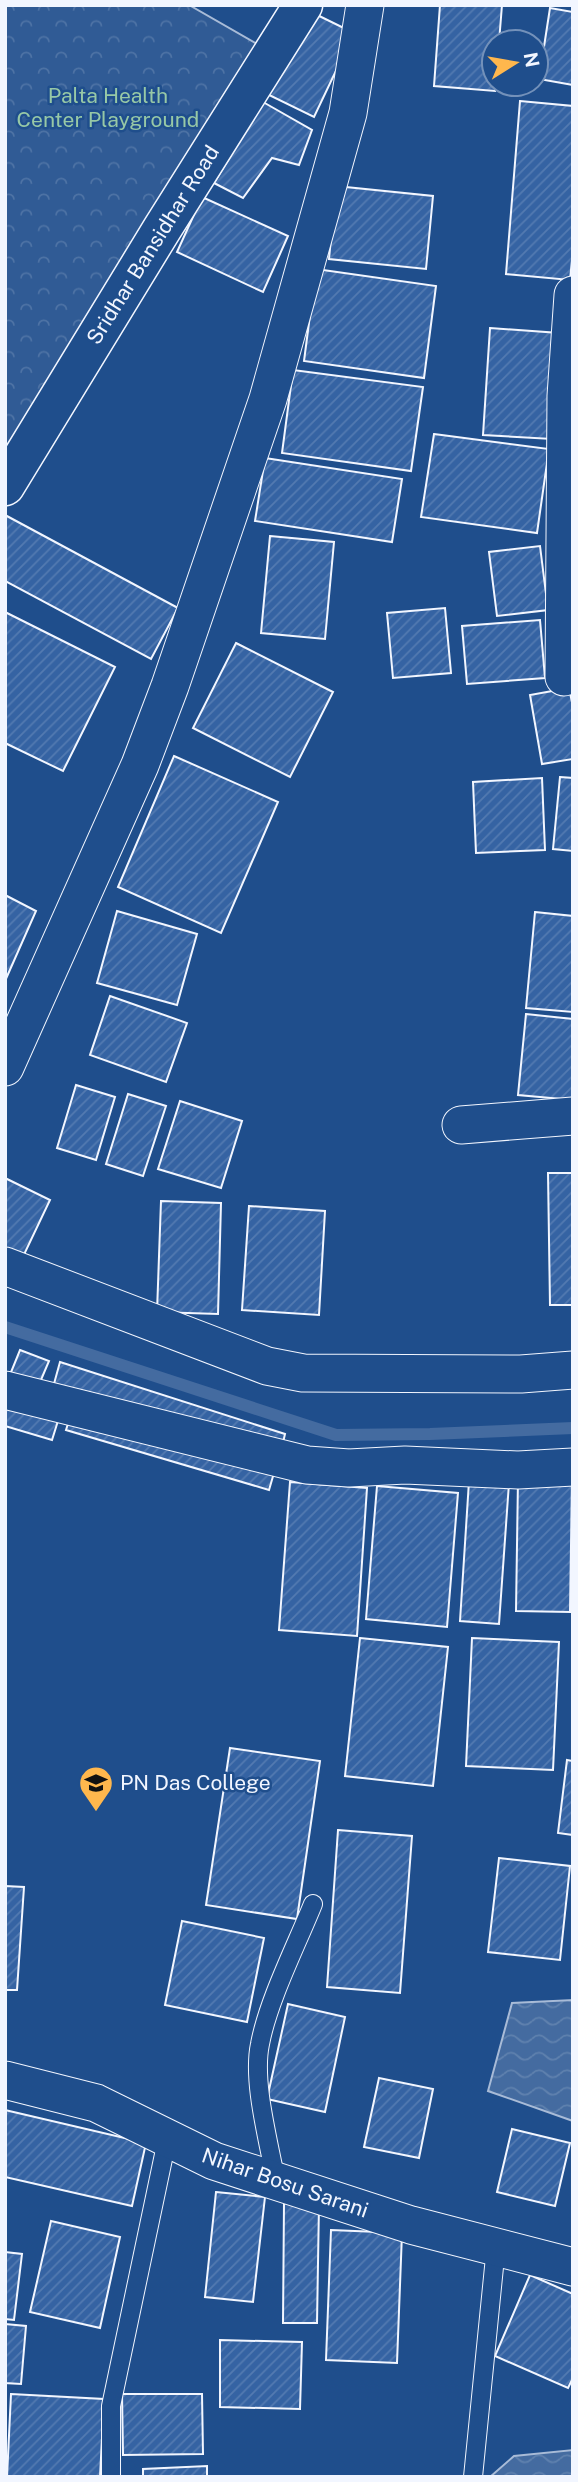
<svg xmlns="http://www.w3.org/2000/svg" width="578" height="2482" font-family="'Public Sans',sans-serif">
<defs>
<pattern id="forest-crowns" width="20" height="18" patternUnits="userSpaceOnUse" patternTransform="scale(1.75)"><rect width="20" height="18" fill="#305b95"/><path d="M2 6a3 3 0 1 1 6 0M12 15a3 3 0 1 1 6 0" fill="none" stroke="#4e73a5"/></pattern>
<pattern id="water-waves" width="16" height="10" patternUnits="userSpaceOnUse" patternTransform="scale(1.75)"><rect width="16" height="10" fill="#446ba0"/><path d="M0 5q4-4 8 0t8 0" fill="none" stroke="#5f81ae"/></pattern>
<pattern id="building-hatch" width="6" height="6" patternUnits="userSpaceOnUse" patternTransform="scale(1.75)"><rect width="6" height="6" fill="#3563a3"/><path d="M-1 1l2-2M0 6l6-6M5 7l2-2" fill="none" stroke="#537ab1"/></pattern>
</defs>
<rect width="100%" height="100%" fill="#1f4e8c"/>
<path fill="url(#forest-crowns)" stroke="#a8bbd7" stroke-width="2" d="M5,5h184l77,44 -261,412z"/>
<g fill="url(#water-waves)" stroke="#a8bbd7" stroke-width="2">
<path d="M573,2000v121l-85,-30 24,-88z"/>
<path d="M573,2450v27h-83l24,-21z"/>
</g>
<g fill="none" stroke-linecap="round" stroke-linejoin="round">
<path stroke="#446ba0" stroke-width="12" d="M5,1327l331,108 94,-1 143,-6"/>
</g>
<g fill="url(#building-hatch)" stroke="#f2f6ff" stroke-width="2">
<path d="M440,5h62l-3,37h-5l1,49 -61,-5z"/>
<path d="M550,8l23,4v73l-34,-6z"/>
<path d="M305,9l49,24 -40,84 -49,-24z"/>
<path d="M520,101l53,5v144l-3,30 -64,-6z"/>
<path d="M263,102l49,28 -13,35 -27,-7 -29,40 -29,-15z"/>
<path d="M336,186l97,10 -7,73 -97,-10z"/>
<path d="M202,197l86,39 -25,56 -86,-40z"/>
<path d="M316,269l120,17 -12,92 -120,-17z"/>
<path d="M490,328l69,5 -7,106 -69,-4z"/>
<path d="M293,370l130,17 -12,84 -129,-18z"/>
<path d="M434,434l115,15 -12,84 -116,-16z"/>
<path d="M265,458l137,21 -10,63 -137,-21z"/>
<path d="M5,515l173,93 -27,51 -146,-78z"/>
<path d="M270,536l64,6 -9,97 -64,-6z"/>
<path d="M540,546l8,64 -51,6 -8,-64z"/>
<path d="M445,608l6,65 -58,5 -6,-65z"/>
<path d="M5,612l110,55 -52,104 -58,-28z"/>
<path d="M540,620l5,58 -78,6 -5,-58z"/>
<path d="M236,643l97,49 -43,85 -97,-49z"/>
<path d="M569,688l4,19v52l-31,5 -12,-69z"/>
<path d="M174,756l104,46 -57,131 -103,-46z"/>
<path d="M560,777l13,1v73l-20,-2z"/>
<path d="M542,778l3,72 -69,3 -3,-71z"/>
<path d="M5,895l31,16 -31,70z"/>
<path d="M117,911l80,23 -20,71 -80,-22z"/>
<path d="M535,912l38,4v96l-47,-4z"/>
<path d="M110,996l77,27 -21,59 -76,-27z"/>
<path d="M526,1014l47,5v81l-55,-5z"/>
<path d="M76,1085l39,12 -19,63 -39,-12z"/>
<path d="M128,1094l38,12 -23,70 -37,-12z"/>
<path d="M180,1101l62,20 -21,67 -63,-19z"/>
<path d="M548,1173h25v132h-23z"/>
<path d="M5,1178l45,22 -30,63 -15,-7z"/>
<path d="M161,1201l60,2 -3,111 -61,-2z"/>
<path d="M249,1206l76,5 -6,104 -77,-5z"/>
<path d="M20,1350l29,11 -14,33 -28,-12z"/>
<path d="M60,1362l225,72 -5,22 -228,-65z"/>
<path d="M5,1391l57,17 -10,32 -47,-14z"/>
<path d="M73,1408l203,58 -7,24 -203,-60z"/>
<path d="M518,1479l54,1 -2,132 -54,-1z"/>
<path d="M469,1481l40,2 -10,141 -39,-3z"/>
<path d="M290,1482l77,6 -10,148 -78,-6z"/>
<path d="M377,1486l81,7 -11,134 -81,-8z"/>
<path d="M360,1638l88,9 -15,139 -88,-10z"/>
<path d="M472,1638l87,4 -6,128 -87,-4z"/>
<path d="M230,1748l90,13 -23,158 -91,-14z"/>
<path d="M567,1760l6,1v74l-15,-2z"/>
<path d="M338,1830l74,6 -12,157 -73,-6z"/>
<path d="M499,1858l71,8 -10,94 -72,-8z"/>
<path d="M5,1886l19,1 -7,103h-12z"/>
<path d="M182,1921l82,17 -17,84 -82,-17z"/>
<path d="M288,2004l57,13 -20,95 -58,-13z"/>
<path d="M379,2078l54,11 -14,69 -55,-11z"/>
<path d="M5,2110l141,33 -14,63 -127,-29z"/>
<path d="M512,2129l58,14 -15,63 -58,-14z"/>
<path d="M216,2192l49,5 -12,105 -48,-5z"/>
<path d="M284,2203l35,1 -2,119h-34z"/>
<path d="M51,2221l69,16 -20,91 -70,-16z"/>
<path d="M331,2230l71,3 -5,130 -71,-3z"/>
<path d="M5,2252l17,2 -8,66 -9,-1z"/>
<path d="M530,2275l43,19v84l-5,10 -73,-32z"/>
<path d="M5,2324l21,2 -5,58 -16,-1z"/>
<path d="M220,2340l82,2 -2,67 -80,-2z"/>
<path d="M11,2394l93,5 -4,78h-93z"/>
<path d="M122,2394h80l1,60 -80,1z"/>
<path d="M207,2466v11h-64v-8z"/>
</g>
<g fill="none" stroke-linecap="round" stroke-linejoin="round">
<g stroke="#f2f6ff" stroke-width="20">
<g id="service">
<path d="M276,2182c-7,-40 -24,-100 -16,-138 8,-43 36,-98 53,-140"/>
<path d="M111,2477v-71l56,-266"/>
<path d="M473,2477l23,-230"/>
</g>
</g>
<g stroke="#f2f6ff" stroke-width="39">
<g id="minor">
<path d="M564,677l2,-281 7,-101"/>
<path d="M5,1067l135,-302 30,-79 98,-287 80,-286 17,-108"/>
<path d="M461,1125l112,-9"/>
<path d="M5,1266l262,100 36,7 218,1 52,-4"/>
<path d="M5,1390l302,75 42,3 56,-3 113,5 55,-3"/>
<path d="M5,2080l91,23 118,58 197,64 162,42"/>
</g>
</g>
<g stroke="#f2f6ff" stroke-width="41">
<path id="tertiary" d="M5,486l157,-257 141,-224"/>
</g>
<use href="#service" stroke="#1f4e8c" stroke-width="18"/>
<use href="#minor" stroke="#1f4e8c" stroke-width="37"/>
<use href="#tertiary" stroke="#1f4e8c" stroke-width="38"/>
</g>
<defs>
<g id="university-pin" transform="scale(1.75)"><path d="M0 17L-7.5 6A9.5 9.5 0 1 1 7.5 6Z" fill="#ffb74d" stroke="#1f4e8c"/><path d="M0-5L7-2L0 1L-7-2ZM-4 1L0 2.5L4 1V4Q0 6-4 4Z" fill="#111"/></g>
</defs>
<g fill-rule="evenodd">
<use href="#university-pin" x="96" y="1783"/>
</g>
<g text-anchor="middle" stroke-width="5" stroke-linejoin="round" paint-order="stroke">
<g font-size="21" fill="#97c8a6" stroke="#1f4e8c">
<text x="108" y="103">Palta Health<tspan x="108" dy="24">Center Playground</tspan></text>
</g>
<g font-size="21" fill="#f2f6ff" stroke="#1f4e8c">
<text transform="translate(153 245) rotate(-58)" y="7">Sridhar Bansidhar Road</text>
<text transform="translate(285 2183) rotate(19)" y="7">Nihar Bosu Sarani</text>
</g>
<g font-size="21" fill="#f2f6ff" stroke="#1f4e8c" text-anchor="start">
<text x="120" y="1790">PN Das College</text>
</g>
</g>
<rect width="578" height="2482" fill="none" stroke="#f2f6ff" stroke-width="14"/>
<g transform="translate(515 63) rotate(79)"><circle r="33" fill="#1f4e8c" stroke="#7391ba" stroke-width="2"/>
<path d="M0-5L12 26L0 18L-12 26Z" fill="#ffb74d"/>
<text y="-10" font-size="19" font-weight="bold" text-anchor="middle" fill="#f2f6ff">N</text>
</g>
</svg>
